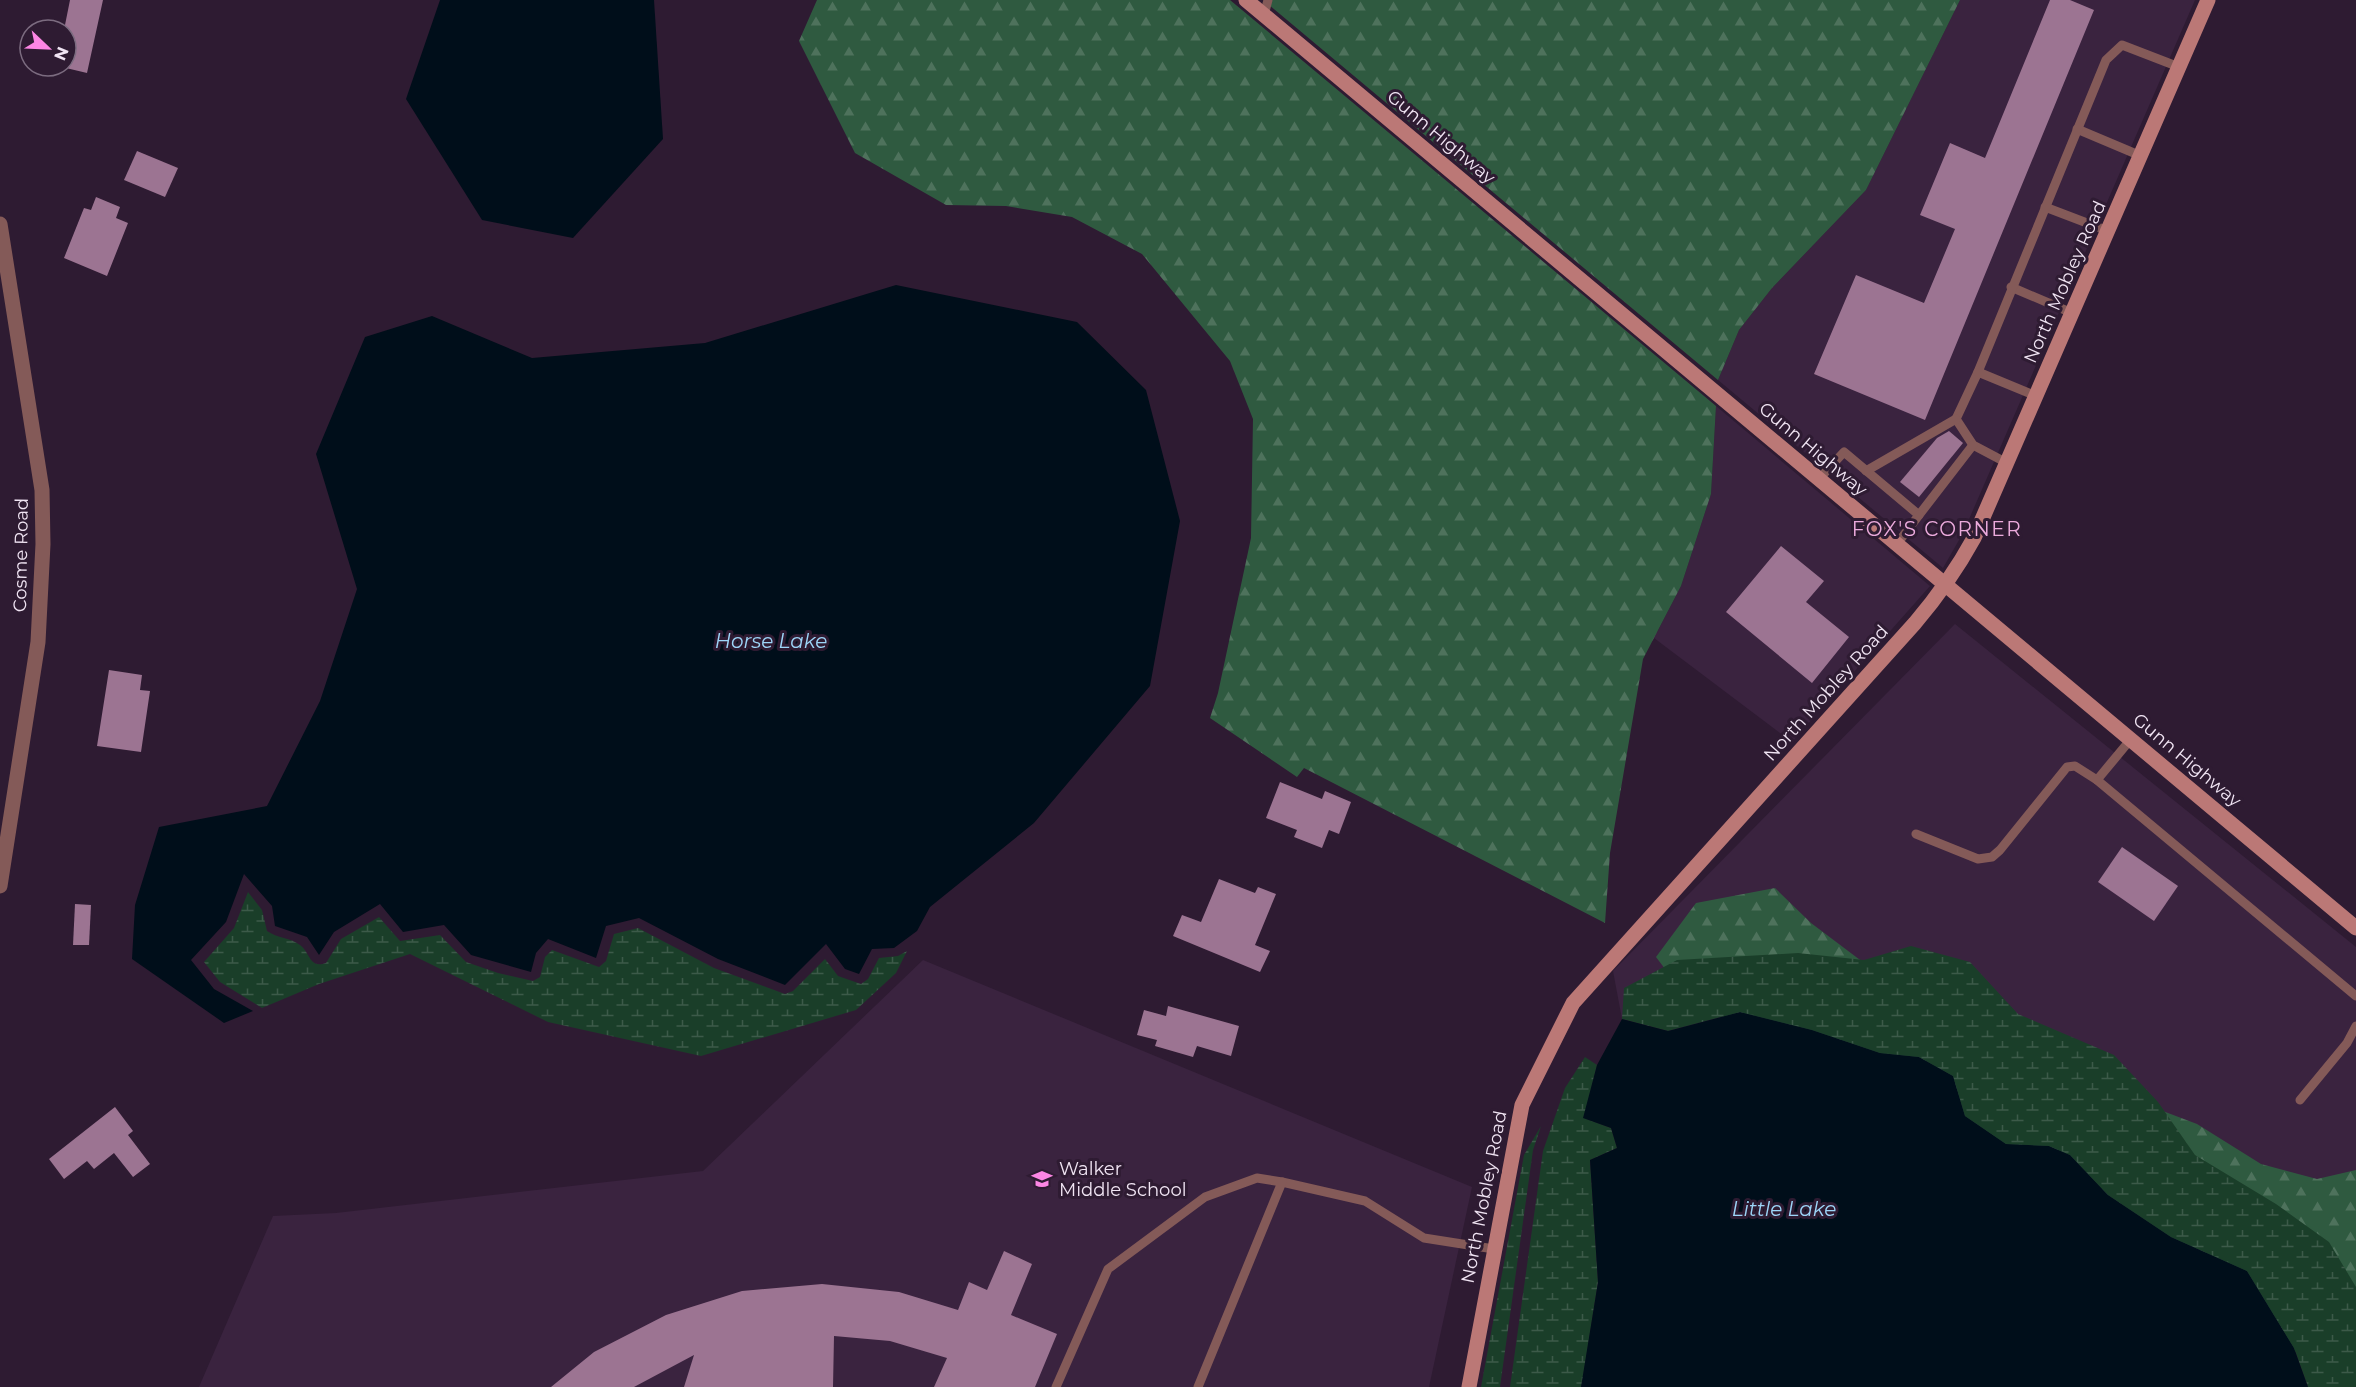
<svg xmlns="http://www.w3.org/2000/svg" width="2356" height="1387" font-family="Montserrat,sans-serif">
<defs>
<pattern id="forest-firs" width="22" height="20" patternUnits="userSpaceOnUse" patternTransform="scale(1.5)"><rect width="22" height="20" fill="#2f5a40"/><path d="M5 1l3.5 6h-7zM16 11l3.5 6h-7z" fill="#4e725c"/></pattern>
<pattern id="wetland-marsh" width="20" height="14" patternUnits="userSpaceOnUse" patternTransform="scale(1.5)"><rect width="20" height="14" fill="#1a3e29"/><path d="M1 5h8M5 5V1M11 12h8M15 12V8" fill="none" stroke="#3c5a49"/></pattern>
</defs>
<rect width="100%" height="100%" fill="#2e1b32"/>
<g fill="#3a233f">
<path d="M1960,0h235l-232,533 -20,35 -225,-188 21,-50 33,-42 94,-98z"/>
<path d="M1716,406l214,180 -138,156 -138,-104 27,-52 30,-92z"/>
<path d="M1955,624l401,323v256l-734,-184 -9,-48z"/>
<path d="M923,960l549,227 -43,200h-1230l74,-171 63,-3 367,-42z"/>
</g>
<g fill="url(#forest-firs)">
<path d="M817,0h413l486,406 -5,88 -30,92 -38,73 -33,194 -5,70 -301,-155 -7,9 -87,-59 8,-25 33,-155 2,-119 -23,-58 -88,-107 -70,-37 -66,-11 -60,-1 -91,-52 -56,-112z"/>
<path d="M1263,0h697l-94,190 -94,98 -33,42 -21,50z"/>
<path d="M1775,888l36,35 69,52 238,119 79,30 64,40 56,15 39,-9v217l-672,-393 -28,-37 40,-54z"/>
</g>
<g fill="url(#wetland-marsh)">
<path d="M248,892l14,18 5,21c10,7 24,7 33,14 10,7 9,24 26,18l15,-24 38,-22 21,24 40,-6 26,27 32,11 35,8 7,-4 5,-20 7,-7 47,17 7,-6 8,-27 24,-6 76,40 71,26 8,-3 32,-32 13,17 23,8 7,-5 11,-21 19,-2 9,-5 -11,22 -40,37 -155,46 -153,-34 -138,-68 -91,30 -57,24 -42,-26 -16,-20 30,-34z"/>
<path d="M1911,946l59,16 48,52 96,41 44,47 37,53 81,49 53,38 27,45v100h-48l-14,-39 -47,-77 -76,-34 -63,-42 -38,-40 -21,-9 -43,-2 -41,-28 -12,-40 -34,-19 -39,-4 -68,-23 -72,-18 -72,19 -46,-12 2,-31 53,-28 121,-7 66,7z"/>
<path d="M1585,1057l12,8 -13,53 27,10 6,20 -27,12 8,122 -16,102 -1,3h-71l33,-236 22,-63z"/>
<path d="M1541,1126l-8,24 -33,237h-19l43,-232z"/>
</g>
<g fill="#000e1a">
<path d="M440,0h214l9,139 -90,99 -91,-18 -76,-121z"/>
<path d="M896,285l181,37 69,68 34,131 -30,165 -116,137 -104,84 -13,24 -23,17 -22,1 -13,25 -14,-5 -19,-25 -41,41 -67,-26 -79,-41 -33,8 -10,32 -48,-19 -12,14 -5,19 -60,-17 -27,-30 -41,7 -23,-28 -46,28 -15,23 -12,-18 -32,-11 -3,-20 -28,-32 -18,48 -35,38 23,29 39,22 -29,12 -92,-64 3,-54 24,-78 108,-21 53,-105 37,-112 -41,-135 49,-117 67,-21 100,42 173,-15z"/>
<path d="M1740,1012l72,18 68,23 39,4 34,19 12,40 41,28 43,2 21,9 38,40 63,42 76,34 47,77 14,39h-727l17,-105 -8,-122 27,-12 -6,-20 -28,-10 14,-53 25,-46 46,12z"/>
</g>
<g fill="#9c7492">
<path d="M70,0h33l-16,73 -21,-5v-38h-2z"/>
<path d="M2050,0h20l24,10 -169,410 -111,-46 42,-99 68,28 31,-74 -35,-14 30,-72 35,15z"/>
<path d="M137,151l41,17 -13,29 -41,-17z"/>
<path d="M96,197l24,10 -4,11 12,5 -21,53 -43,-18 20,-50 7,2z"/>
<path d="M1949,431l14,12 -44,54 -19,-15 37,-44z"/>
<path d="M1781,546l43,35 -18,21 43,35 -37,46 -86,-71z"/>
<path d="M109,670l33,5 -2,15 10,1 -9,61 -44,-6z"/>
<path d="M1280,782l42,17 3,-8 26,11 -12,32 -10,-4 -7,18 -28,-11 3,-7 -31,-12z"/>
<path d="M2122,847l56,39 -24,35 -56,-39z"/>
<path d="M1219,879l36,14 3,-6 18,7 -21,51 15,6 -10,21 -87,-36 9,-21 19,7z"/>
<path d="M75,904l16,1 -2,40h-16z"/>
<path d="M1168,1006l71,20 -8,30 -34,-10 -4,11 -38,-11 2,-6 -20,-5 7,-25 22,6z"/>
<path d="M115,1107l18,24 -5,4 22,29 -17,13 -19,-24 -20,16 -7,-8 -23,18 -15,-20z"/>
<path d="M1004,1251l28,13 -21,51 46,19 -22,53h-101l13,-29 -57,-17 -56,-5 -1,51h-149l10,-32 -60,32h-83l43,-35 72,-37 76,-24 80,-7 77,8 59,18 11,-28 18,8z"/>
</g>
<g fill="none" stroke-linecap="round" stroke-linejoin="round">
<g stroke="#845a58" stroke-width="9">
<path d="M1264,15l4,-15"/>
<path d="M2077,129l64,27"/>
<path d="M2045,207l63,24"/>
<path d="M2011,287l61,26"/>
<path d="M1978,372l-22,47 17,26 34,18"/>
<path d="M2036,396l-58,-24 128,-312 16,-15 57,22"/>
<path d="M1866,471l90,-52"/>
<path d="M1819,479l25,-27 75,63 54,-70"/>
<path d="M1897,544l22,-29"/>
<path d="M2131,739l-34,41 259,216"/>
<path d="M1916,834l62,25 14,-2 8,-7 67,-83 8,-1 22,14"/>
<path d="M2300,1100l47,-57 9,-17"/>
<path d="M1282,1182l83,19 59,37 70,11"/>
<path d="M1056,1387l52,-118 97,-72 52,-19 25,4 -84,205"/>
</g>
<path stroke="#845a58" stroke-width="15" d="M0,224l42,266 1,54 -5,98 -38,244"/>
<g stroke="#bb7876" stroke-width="15">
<path d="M1246,0l1110,928"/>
<path d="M1469,1387l53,-282 51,-102 342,-380c23,-27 42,-54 59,-85l234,-538"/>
</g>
</g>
<defs>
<g id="school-bare" transform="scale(1.62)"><path d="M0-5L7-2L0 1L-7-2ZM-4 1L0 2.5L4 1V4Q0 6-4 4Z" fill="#fc86e4" stroke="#2e1b32" stroke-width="2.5" paint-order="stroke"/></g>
</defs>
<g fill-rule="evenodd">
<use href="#school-bare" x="1042" y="1179"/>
</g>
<g text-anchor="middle" stroke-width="6" stroke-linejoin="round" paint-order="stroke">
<g font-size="18" fill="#f1e5f4" stroke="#2e1b32">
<text transform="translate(1441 137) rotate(40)" y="6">Gunn Highway</text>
<text transform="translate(2065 282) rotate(-66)" y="6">North Mobley Road</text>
<text transform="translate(1813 449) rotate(40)" y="6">Gunn Highway</text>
<text transform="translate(21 555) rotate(-89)" y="6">Cosme Road</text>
<text transform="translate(1826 693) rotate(-48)" y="6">North Mobley Road</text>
<text transform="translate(2187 760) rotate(40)" y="6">Gunn Highway</text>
<text transform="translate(1484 1197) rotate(-79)" y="6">North Mobley Road</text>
</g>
<g font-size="18" fill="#f1e5f4" stroke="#2e1b32" text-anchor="start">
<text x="1059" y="1175">Walker<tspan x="1059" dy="21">Middle School</tspan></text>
</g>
<g font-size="20" letter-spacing="1.5" fill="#ecabdd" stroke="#2e1b32">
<text x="1937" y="536">FOX'S CORNER</text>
</g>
<g font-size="20" font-style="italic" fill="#9dd5f8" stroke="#2e1b32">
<text x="771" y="648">Horse Lake</text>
<text x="1784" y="1216">Little Lake</text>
</g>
</g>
<g transform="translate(48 48) rotate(113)"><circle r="28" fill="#2e1b32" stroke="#7c6c80" stroke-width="1.5"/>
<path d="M0-4.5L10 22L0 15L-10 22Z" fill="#fc86e4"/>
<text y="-9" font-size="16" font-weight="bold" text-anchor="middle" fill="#f1e5f4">N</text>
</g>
</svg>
